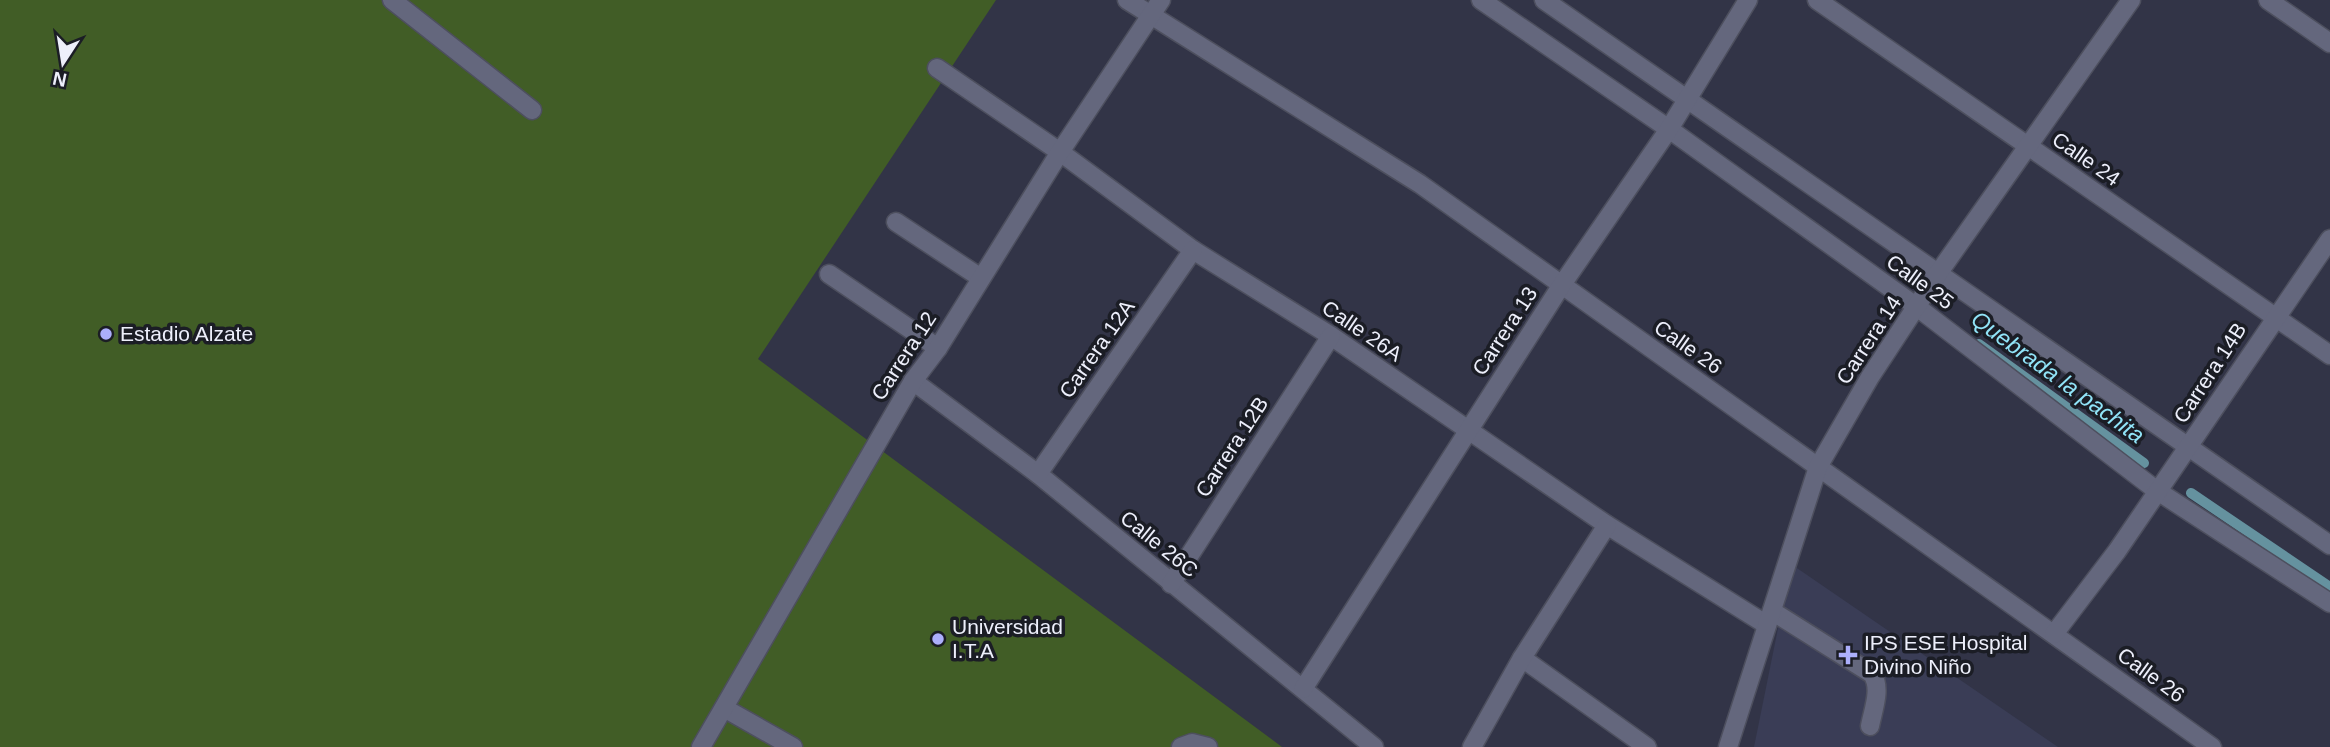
<svg xmlns="http://www.w3.org/2000/svg" width="2330" height="747" font-family="Helvetica,sans-serif">
<rect width="100%" height="100%" fill="#323447"/>
<path fill="#3a3d56" d="M1791,564l267,183h-304z"/>
<path fill="#415d26" d="M0,0h996l-238,359 524,388h-1282z"/>
<g fill="none" stroke-linecap="round" stroke-linejoin="round">
<g stroke="#65929f" stroke-width="10">
<path d="M1979,344l165,119"/>
<path d="M2191,493l139,94"/>
</g>
<g stroke="#4d4f5e" stroke-width="21">
<g id="service">
<path d="M392,0l140,110"/>
<path d="M1772,611l100,63c10,14 1,36 -2,52"/>
<path d="M724,708l69,39"/>
<path d="M1181,747l11,-4 16,4"/>
</g>
</g>
<g stroke="#4d4f5e" stroke-width="21">
<g id="minor">
<path d="M1127,0l293,184 792,563"/>
<path d="M1481,0l188,129 248,178 239,183 174,113"/>
<path d="M1544,0l786,545"/>
<path d="M1817,0l513,355"/>
<path d="M2268,0l62,43"/>
<path d="M937,68l123,84 133,98 138,86 276,189 160,100"/>
<path d="M896,222l85,56"/>
<path d="M829,274l109,74"/>
<path d="M913,381l125,93 336,273"/>
<path d="M1038,474l155,-224"/>
<path d="M1171,584l160,-248"/>
<path d="M2054,634l63,-83 213,-312"/>
<path d="M1522,658l125,89"/>
<path d="M1303,689l258,-403 108,-157 79,-129"/>
<path d="M701,747l212,-366 25,-33 122,-196 101,-152"/>
<path d="M1472,747l50,-89 85,-133"/>
<path d="M1728,747l90,-280 52,-90 67,-102 194,-275"/>
</g>
</g>
<use href="#service" stroke="#64677d" stroke-width="18"/>
<use href="#minor" stroke="#64677d" stroke-width="18"/>
</g>
<g fill="#acaffb" stroke="#1b1d25" stroke-width="2.5">
<circle cx="106" cy="334" r="7"/>
<circle cx="938" cy="639" r="7"/>
<path d="M1844.5 644.5h7v7h7v7h-7v7h-7v-7h-7v-7h7z"/>
</g>
<g text-anchor="middle" stroke-width="7" stroke-linejoin="round" paint-order="stroke">
<g font-size="21" fill="#edeffb" stroke="#1b1d25">
<text transform="translate(2086 159) rotate(35)" y="7">Calle 24</text>
<text transform="translate(1920 282) rotate(36)" y="7">Calle 25</text>
<text transform="translate(1362 331) rotate(34)" y="7">Calle 26A</text>
<text transform="translate(1505 331) rotate(-57)" y="7">Carrera 13</text>
<text transform="translate(1869 340) rotate(-57)" y="7">Carrera 14</text>
<text transform="translate(1688 347) rotate(35)" y="7">Calle 26</text>
<text transform="translate(1097 349) rotate(-55)" y="7">Carrera 12A</text>
<text transform="translate(904 356) rotate(-57)" y="7">Carrera 12</text>
<text transform="translate(2210 373) rotate(-57)" y="7">Carrera 14B</text>
<text transform="translate(1232 447) rotate(-57)" y="7">Carrera 12B</text>
<text transform="translate(1159 544) rotate(39)" y="7">Calle 26C</text>
<text transform="translate(2151 675) rotate(36)" y="7">Calle 26</text>
</g>
<g font-size="21" fill="#edeffb" stroke="#1b1d25" text-anchor="start">
<text x="120" y="341">Estadio Alzate</text>
<text x="952" y="634">Universidad<tspan x="952" dy="24">I.T.A</tspan></text>
<text x="1864" y="650">IPS ESE Hospital<tspan x="1864" dy="24">Divino Niño</tspan></text>
</g>
<g font-size="23" font-style="italic" fill="#91e4f8" stroke="#1b1d25">
<text transform="translate(2058 377) rotate(36)" y="8">Quebrada la pachita</text>
</g>
</g>
<g transform="translate(63 63) rotate(192)" stroke="#1b1d25" stroke-width="5" paint-order="stroke">
<path d="M0-5L12 26L0 18L-12 26Z" fill="#edeffb"/>
<text y="-10" font-size="19" font-weight="bold" text-anchor="middle" fill="#edeffb">N</text>
</g>
</svg>
